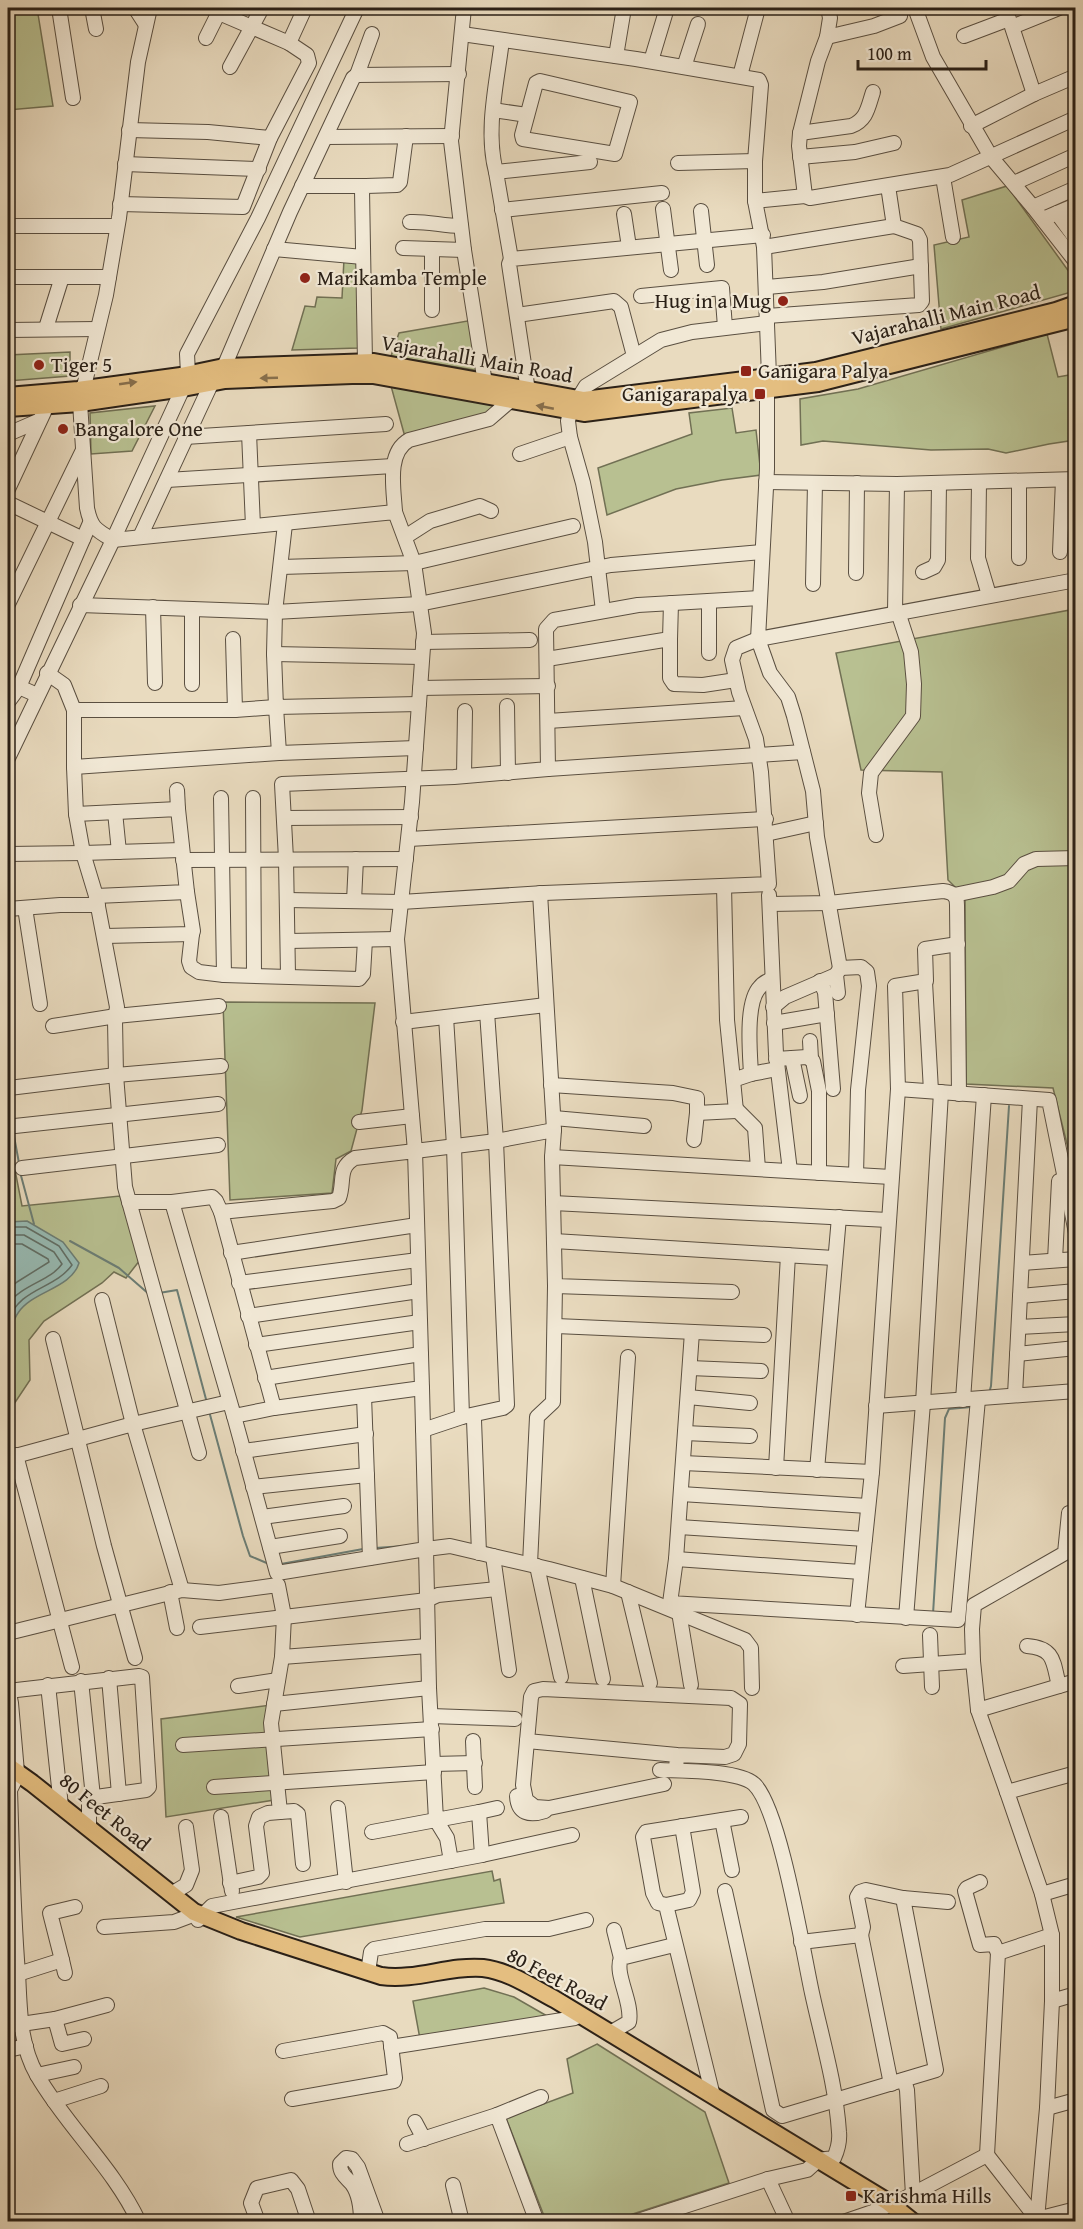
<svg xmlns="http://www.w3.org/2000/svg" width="1083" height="2229" font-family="'Gentium Book Plus',serif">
<rect width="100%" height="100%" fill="#e9dbbf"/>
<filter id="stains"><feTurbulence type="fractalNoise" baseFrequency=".00333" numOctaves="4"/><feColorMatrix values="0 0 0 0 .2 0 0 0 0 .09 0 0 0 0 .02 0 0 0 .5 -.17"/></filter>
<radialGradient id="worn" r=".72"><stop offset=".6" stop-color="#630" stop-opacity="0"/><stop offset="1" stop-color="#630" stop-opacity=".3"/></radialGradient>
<g fill="#b8c091" stroke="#717054" stroke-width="1.5">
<path d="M8,8h29l16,98 -45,4z"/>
<path d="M1007,186l68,94v11l-134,38 -7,-84 35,-8 -7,-37z"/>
<path d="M344,259l15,2 -1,87 -66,2 13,-44 10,1 2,-10 25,1z"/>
<path d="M473,320l7,51 -89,-15 8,-23z"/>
<path d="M1047,334l11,43 17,-3v66l-26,4 -43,9 -18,-4 -57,1 -108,-9 -22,4 -1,-46 58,-10z"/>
<path d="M70,352v24l-62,5v-26z"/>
<path d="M391,386l105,19 -12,12 -79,20z"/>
<path d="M155,406l-23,45 -41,3 -1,-41z"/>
<path d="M732,408l4,25 20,-3 5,45 -39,5 -46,9 -69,26 -9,-47 94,-34 -3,-21z"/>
<path d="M1070,610l2,23h4l-1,543 -22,-88 -87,-4 -1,-187 -17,-17 -6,-108 -81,-2 -25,-117z"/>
<path d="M223,1002l152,1 -13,107 -11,41 -15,8 -4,34 -102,7z"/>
<path d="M8,1134l14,72 98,-10 20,64 -14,18 -12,-6 -12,11 -58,38 -15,19 1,40 -22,33z"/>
<path d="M271,1705l3,95 -108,17 -5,-98z"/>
<path d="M492,1871l2,10 6,-2 4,24 -204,34 -64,-20z"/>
<path d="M484,1988l30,9 33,19 -127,23 -7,-38z"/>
<path d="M597,2044l108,68 24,71 -118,38h-65l-40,-103 67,-25 -6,-34z"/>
</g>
<path fill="#97bbb4" stroke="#6b7d75" stroke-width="1.5" d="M27,1221l36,21 16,21c-8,26 -47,28 -61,50 -7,10 -8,24 -10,36v-127z"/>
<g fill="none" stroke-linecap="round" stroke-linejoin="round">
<g stroke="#606e66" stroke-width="1.5">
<path d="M8,1227h18l33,19 13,19c-18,25 -52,22 -64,56"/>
<path d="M8,1235h16l30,17 8,12c-12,17 -39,20 -54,40"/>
<path d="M8,1244h14l26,15 1,3 -32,20 -9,8"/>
</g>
<g stroke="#6b7d75" stroke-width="2">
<path d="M8,1107l3,15"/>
<path d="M13,1131l6,32"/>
<path d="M20,1172l14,52"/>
<path d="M70,1241l49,27 31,27"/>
<path d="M159,1293l18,-3 30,113"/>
<path d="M989,1393l2,-7 18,-280"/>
<path d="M209,1411l34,125 7,20 19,8"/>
<path d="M485,1547l15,4"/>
<path d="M375,1548l30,-2"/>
<path d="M281,1564l82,-15"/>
<path d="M933,1614l12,-196 4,-9 22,-2"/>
</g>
<g stroke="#5a4f41" stroke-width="16">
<g id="minor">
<path d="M59,8l14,90"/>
<path d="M92,8l4,21"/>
<path d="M135,8l11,17"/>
<path d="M150,8l-12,54 -19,156 -13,77 -26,108 7,105c4,20 9,22 26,32l282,-28 19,51 10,70 -12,169 -15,137 18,212 81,-10 58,-11 -2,27 3,129 177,6"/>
<path d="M464,8l-13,133 13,109 21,133"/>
<path d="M828,8l2,10 -3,19 -9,24 -18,72 -1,13 6,50 5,2 140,-23 126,-57"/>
<path d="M915,8l18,49 58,100 42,50 43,55"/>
<path d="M1059,8l-47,19 22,67 42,-18"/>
<path d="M219,13l70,30 16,-35"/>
<path d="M462,34l174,25 123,21 2,5 -6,76v40l9,46 5,129 -2,14v79l-9,170 318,-59"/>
<path d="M964,36l45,-17"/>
<path d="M827,37l47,-11 26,-10 -3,-6 6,-2"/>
<path d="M206,38l15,-30"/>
<path d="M616,56l8,-48"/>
<path d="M651,61l16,-53"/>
<path d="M230,67l32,-59"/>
<path d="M684,67l14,-43"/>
<path d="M357,75l15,-41"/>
<path d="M740,76l18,-68"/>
<path d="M540,81l90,21 -15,52 -92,-15 -1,-4 14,-52z"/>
<path d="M493,110l34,5"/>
<path d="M971,126l63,-32"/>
<path d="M129,130l79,2 62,6"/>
<path d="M800,133l51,-7c16,-6 17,-19 22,-34"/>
<path d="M326,137l126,-1"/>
<path d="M800,157l55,-5 39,-9"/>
<path d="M678,163l77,-2"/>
<path d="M125,164l134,5"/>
<path d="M496,172c-11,-42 1,-89 6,-132"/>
<path d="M943,177l10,60"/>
<path d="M1014,183l62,-28"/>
<path d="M302,186h64"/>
<path d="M755,201l50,-5"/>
<path d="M120,204l123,3 27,-69 39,-75 -2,-8 -18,-12"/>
<path d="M1033,207l43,-19"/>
<path d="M663,209l8,61"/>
<path d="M502,210l160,-17"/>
<path d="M701,211l6,54"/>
<path d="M1057,213l19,26"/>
<path d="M624,214l5,33"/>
<path d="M1043,219l33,-14"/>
<path d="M410,222c17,-1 33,4 51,4"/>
<path d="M8,226h109"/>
<path d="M764,247l130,-21"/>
<path d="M403,248l61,2"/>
<path d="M274,249l89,8"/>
<path d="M511,259l-15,-87 94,-10"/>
<path d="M8,277h101"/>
<path d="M767,287l56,-5 98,-16"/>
<path d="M641,296l81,-8 3,39"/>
<path d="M432,310v-61"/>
<path d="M517,315l97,-14 7,6 13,49"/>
<path d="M767,316l152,-11 3,-4 -2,-61 -3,-6 -23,-8 -6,-40"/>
<path d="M46,328l16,-51"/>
<path d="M8,330l89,-1"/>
<path d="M365,362l-3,-172 4,-4 31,-1 3,-3 6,-46"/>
<path d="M224,367l66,-155 63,-134 4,-3 102,-1"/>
<path d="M528,391l-19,-127 2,-5 252,-24"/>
<path d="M249,433l4,93"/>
<path d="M8,434l30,-13"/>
<path d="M185,437l201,-13"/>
<path d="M520,454l50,-17"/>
<path d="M167,480l226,-14"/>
<path d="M766,482l131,2 179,-5"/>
<path d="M979,483l-1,75 11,37"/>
<path d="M8,489l36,-77 2,-14"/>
<path d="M8,503l75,36"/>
<path d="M395,512c-1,-22 -9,-59 14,-72l80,-21 22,-19"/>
<path d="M285,524l-10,88 -1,42 2,53 143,-3"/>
<path d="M140,537l72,-155"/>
<path d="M405,537l25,-16 50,-15 11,5"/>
<path d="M1060,552l3,-72"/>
<path d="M1019,558v-76"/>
<path d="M281,567l133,-4 159,-37"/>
<path d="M923,572l11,-5 4,-7 1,-77"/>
<path d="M856,573l1,-90"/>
<path d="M813,584l2,-101"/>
<path d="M709,601v52"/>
<path d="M8,604l75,-154"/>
<path d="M80,605l195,7 144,-8 192,-39 151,-13"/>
<path d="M153,607l2,76"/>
<path d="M192,609v75"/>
<path d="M603,611l-8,-69 -12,-59 -13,-46 -2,-16 2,-9 16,-26 75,-46 31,-8 75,-9"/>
<path d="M895,612l2,-128"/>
<path d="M233,639l2,71"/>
<path d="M670,639v39l4,6 29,1 33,-5"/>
<path d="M423,642l107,-2"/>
<path d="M274,654l147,3"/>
<path d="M547,659l123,-20 1,-36"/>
<path d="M47,673l17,12 10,25v57l205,-14 137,-5"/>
<path d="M420,688l128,-2"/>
<path d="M37,695l-18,-8 71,-164"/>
<path d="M8,702l11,-15"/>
<path d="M507,706l1,67"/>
<path d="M74,710h161l41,-3 3,46"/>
<path d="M548,721l196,-13"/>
<path d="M8,758l105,-218 70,-152 5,-14 -1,-20 71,-136 99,-210"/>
<path d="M74,767l2,47 7,39 13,43 21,111 -2,13 1,55 9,112 74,266"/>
<path d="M548,769l255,-17"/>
<path d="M464,776l1,-65"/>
<path d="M177,790l1,19"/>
<path d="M221,798l3,177"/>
<path d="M253,798l1,177"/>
<path d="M115,812l4,40"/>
<path d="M76,814l102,-5 9,83 -91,4"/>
<path d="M285,818l126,-1"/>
<path d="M766,834l50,-11"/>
<path d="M876,835l-7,-42 2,-20 42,-57 1,-32 -3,-32 -13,-40"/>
<path d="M409,839l357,-20"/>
<path d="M8,854l75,-1 98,-3"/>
<path d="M183,860l223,-1"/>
<path d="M724,886l3,134 6,60"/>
<path d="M540,893l14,237"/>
<path d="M769,895l7,159 14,117"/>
<path d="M954,895l39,-8 16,-6 15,-17 12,-5 40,-1"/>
<path d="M287,900l114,2 143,-9 225,-9 -8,-112 -5,-33 -17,-47 -7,-32 4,-12 22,-9 12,34 18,24 6,19 19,75 4,46 23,131 21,-1 6,5 2,14 -11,104 -2,85"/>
<path d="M354,901l2,-42"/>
<path d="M770,904l59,-1 114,-12c9,1 14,4 14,14l2,189"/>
<path d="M25,908l15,96"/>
<path d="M8,909l52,-4h38"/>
<path d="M192,934l-3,27 2,6 8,5 25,3 135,4 4,-5 2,-34"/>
<path d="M105,936l87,-2 1,-3 -6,-39"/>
<path d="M288,941l109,-2"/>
<path d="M288,975l-2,-116 -4,-75 172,-7 94,-8 -2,-140 8,-9 84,-15 122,-7"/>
<path d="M820,981l5,11 8,97"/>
<path d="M925,982l6,109"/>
<path d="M838,993l-2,-18 3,-5"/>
<path d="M773,1007l12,-10 51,-22"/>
<path d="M446,1017l8,129 8,271"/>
<path d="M403,1022l143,-17"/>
<path d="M774,1023l53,-9"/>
<path d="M53,1026l63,-10 103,-10"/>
<path d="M810,1041l1,18"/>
<path d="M792,1058l8,38"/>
<path d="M776,1059l31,-2 6,4 6,30v82"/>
<path d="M751,1074c-1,-21 -6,-72 9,-87 3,-4 7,-6 12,-8"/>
<path d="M551,1085l122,8 24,5v15l39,-2 -3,-31 18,-6 26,-5"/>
<path d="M9,1088l107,-13 105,-9"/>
<path d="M898,1089l151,11 27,133"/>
<path d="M737,1110l18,18 3,41"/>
<path d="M554,1118l90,8"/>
<path d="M359,1122l53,-6"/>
<path d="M15,1126l203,-22"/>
<path d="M694,1140l3,-27"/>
<path d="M415,1151l7,237 -148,20 -53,-196 112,-11 6,-3c6,-17 -2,-30 16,-40z"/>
<path d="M552,1157l339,20"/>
<path d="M22,1168l196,-23"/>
<path d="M129,1202h43"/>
<path d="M553,1203l335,17"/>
<path d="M221,1212l-5,-11 -4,-4 -40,5 62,214 40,-8"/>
<path d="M554,1241l280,17"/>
<path d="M231,1253l186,-28"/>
<path d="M1055,1260l4,-79"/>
<path d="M1022,1263l54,-4"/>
<path d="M239,1283l179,-23"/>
<path d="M1020,1296l56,-5"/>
<path d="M102,1300l31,124 96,-22"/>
<path d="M248,1316l171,-25"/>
<path d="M556,1326l208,9"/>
<path d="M1019,1327l57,-3"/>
<path d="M692,1332l-16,227 -6,44 288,17 20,-221"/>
<path d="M53,1339l51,207 31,112"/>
<path d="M256,1345l164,-23"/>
<path d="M1017,1354l59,-6"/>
<path d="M690,1368l71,3"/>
<path d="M265,1378l156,-24"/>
<path d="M1015,1395l15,-296"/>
<path d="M364,1396l6,162"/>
<path d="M688,1397l62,6"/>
<path d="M963,1400l21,-305"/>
<path d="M876,1406l200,-15"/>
<path d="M234,1416l43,157 149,-24 -4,-161"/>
<path d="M474,1420l5,133"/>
<path d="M423,1430l39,-13 41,-9 4,-3 -11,-264 -9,-129"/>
<path d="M685,1433l65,3"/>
<path d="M243,1451l123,-17"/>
<path d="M16,1455l56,212"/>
<path d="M8,1458l125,-34 49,166"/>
<path d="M683,1463l189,9"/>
<path d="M776,1468l12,-213"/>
<path d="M817,1470l22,-253"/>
<path d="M253,1487l114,-12"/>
<path d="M681,1494l187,12"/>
<path d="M262,1517l82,-11"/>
<path d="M679,1527l186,12"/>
<path d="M270,1547l70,-11"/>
<path d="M493,1556l16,114"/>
<path d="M676,1559l185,13"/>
<path d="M530,1564l7,-147 16,-15 2,-116"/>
<path d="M537,1566l24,111"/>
<path d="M582,1578l21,101"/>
<path d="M613,1586l15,-229"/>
<path d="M170,1592l7,36"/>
<path d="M628,1592l22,91"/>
<path d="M679,1612l12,73"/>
<path d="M857,1615l15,-143 26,-383 -3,-103 31,-5 -1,-32 33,-5"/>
<path d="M906,1618l17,-215 18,-311"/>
<path d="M200,1627l227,-27 11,-5 59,-6"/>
<path d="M8,1633l174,-43 37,3 59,-8 6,31 -2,41 -11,66 9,89 -12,1 -9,4 -3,9 6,47 -4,4 -28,6"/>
<path d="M930,1635l2,52"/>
<path d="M1027,1646c28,2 26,16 32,40"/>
<path d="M282,1657l146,-11"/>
<path d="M903,1666l70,-5"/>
<path d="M109,1678l10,116"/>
<path d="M81,1681l12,116"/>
<path d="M48,1685l13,121"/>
<path d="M238,1686l40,-6"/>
<path d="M8,1688l3,15 6,69"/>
<path d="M8,1691l131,-15 3,1 7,110 -3,3 -57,8v30"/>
<path d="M274,1704l155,-16"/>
<path d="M978,1710l98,-29"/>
<path d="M431,1716l84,3"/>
<path d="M473,1741l2,46"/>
<path d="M527,1741l-4,44 3,15 9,7 14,1 115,-24"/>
<path d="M183,1745l249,-16"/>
<path d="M433,1764l42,-1"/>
<path d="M676,1770l1,-15 48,2 9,-3 5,-10 1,-40 -9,-6 -188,-9 -9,2 -3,6 -4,44 150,14"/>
<path d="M15,1780l-5,10c2,61 3,122 8,183 2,34 1,71 19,102 30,52 76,92 102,147"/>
<path d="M214,1787l220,-15"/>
<path d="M1007,1792l-29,-82 -5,-49 -1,-32 2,-24 91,-52 4,-40"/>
<path d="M517,1796c1,18 13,20 28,15"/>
<path d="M338,1808l8,74"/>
<path d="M280,1812l14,-1 4,3 5,50"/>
<path d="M479,1812l18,-4"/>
<path d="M221,1817l11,74"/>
<path d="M722,1820l10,50"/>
<path d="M372,1832l64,-12 11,18 4,23"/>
<path d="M482,1855l90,-20"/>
<path d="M980,1882l-13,6 -2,3 15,54 14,-1 4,9"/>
<path d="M725,1891l48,219 9,6 154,-46 -33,-172"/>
<path d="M171,1894l15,-9 6,-15 -6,-43"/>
<path d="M1042,1894l34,-10"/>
<path d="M666,1905l23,-5 4,-8 -11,-66"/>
<path d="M198,1920l14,-14 270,-51 -3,-43 -43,8 -7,-132 -3,-139 24,-3 99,23 64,17 132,54 6,8 1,40"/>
<path d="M104,1927l70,-5 16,-6"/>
<path d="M614,1930l7,28"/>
<path d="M861,1935l30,149"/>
<path d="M801,1942l60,-7 2,-8 -6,-30 3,-5 6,-2 37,8 45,4"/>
<path d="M62,1960l-12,-47 25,-6"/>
<path d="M368,1972l3,-20 3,-3 111,-20h64l37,-9"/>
<path d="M18,1974l44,-14 3,13"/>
<path d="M1052,2001l24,-7"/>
<path d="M55,2019l7,25 22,-5"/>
<path d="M8,2026l47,-7 52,-14"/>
<path d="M610,2033l19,-11c4,-20 -15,-48 -8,-64l53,-13"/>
<path d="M391,2047l184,-29"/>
<path d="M8,2050l18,-4"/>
<path d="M283,2051l100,-18 7,4 5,41 -1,3 -102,18"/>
<path d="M37,2075l37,-8"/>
<path d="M904,2080l3,10 6,105"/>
<path d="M713,2096l-47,-191 -8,-2 -5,-10 -10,-56 3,-5 95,-15"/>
<path d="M54,2101l47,-15"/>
<path d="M1047,2108l29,-8"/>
<path d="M497,2115l44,-18"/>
<path d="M415,2122l9,17"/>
<path d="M407,2144l90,-29 40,107"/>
<path d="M987,2155l11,-202 54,-18"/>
<path d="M768,2179l20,43"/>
<path d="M453,2185l9,37"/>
<path d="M892,2205l95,-50 50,64 39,-10"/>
<path d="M258,2222l-7,-19 6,-15 34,-8 7,9 11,33"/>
<path d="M361,2222c0,-13 -1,-27 -9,-38 -6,-7 -12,-10 -12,-20l6,-6 6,1 6,8 20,55"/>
<path d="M635,2222l133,-43 39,-9 11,-10 16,-2c4,-9 6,-16 5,-26 -3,-47 -17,-93 -27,-139 -9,-41 -32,-185 -58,-209 -16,-14 -72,-13 -94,-14"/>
<path d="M843,2222l41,-14"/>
<path d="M1039,2222l-2,-3 10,-111 5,-107v-66l-10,-41 -35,-102 69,-19"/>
</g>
</g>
<g stroke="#2a2017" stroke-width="20">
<g id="major">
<path d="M8,396l70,-6 103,-14 43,-9 150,-5 210,38 232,-29 240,-60 20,-7"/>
<path d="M8,408l72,-5 103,-15 42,-8 127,-5h21l211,38 234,-30 258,-65"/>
<path d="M8,1766l24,17 162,129 47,19 140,45c35,5 68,-11 102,-8 26,3 50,20 73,32l332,202 25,20"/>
</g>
</g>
<use href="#minor" stroke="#f1e8d5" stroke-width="14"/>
<use href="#major" stroke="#e4be80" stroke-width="16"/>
</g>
<defs><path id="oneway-solid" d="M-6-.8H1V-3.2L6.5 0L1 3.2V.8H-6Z" transform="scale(1.5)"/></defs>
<g fill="#876f4c">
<use href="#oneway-solid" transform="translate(269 378) rotate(178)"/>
<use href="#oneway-solid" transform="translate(128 383) rotate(-8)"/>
<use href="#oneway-solid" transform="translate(545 407) rotate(-169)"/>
</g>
<g fill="#8f2418" stroke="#f1e8d5" stroke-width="2">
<circle cx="305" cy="278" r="6"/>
<circle cx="783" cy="301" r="6"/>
<circle cx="39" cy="365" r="6"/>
<rect x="740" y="365" width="12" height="12" rx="3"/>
<rect x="754" y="388" width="12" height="12" rx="3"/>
<circle cx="63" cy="429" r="6"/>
<rect x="845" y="2190" width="12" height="12" rx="3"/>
</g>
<g text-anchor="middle" stroke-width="4.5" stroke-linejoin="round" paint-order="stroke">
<g font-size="21" fill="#2a2017" stroke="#f1e8d5" text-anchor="start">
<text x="317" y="285">Marikamba Temple</text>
<text x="771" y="308" text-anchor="end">Hug in a Mug</text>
<text x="51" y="372">Tiger 5</text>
<text x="758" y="378">Ganigara Palya</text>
<text x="748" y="401" text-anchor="end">Ganigarapalya</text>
<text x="75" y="436">Bangalore One</text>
<text x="863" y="2203">Karishma Hills</text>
</g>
<g font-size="21" fill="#2a2017" stroke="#f1e8d5">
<text transform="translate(946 315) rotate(-14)" y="7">Vajarahalli Main Road</text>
<text transform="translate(477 359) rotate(10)" y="7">Vajarahalli Main Road</text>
<text transform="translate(105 1812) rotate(39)" y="7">80 Feet Road</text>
<text transform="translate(557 1979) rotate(28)" y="7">80 Feet Road</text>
</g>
</g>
<rect width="1083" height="2229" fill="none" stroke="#e9dbbf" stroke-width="30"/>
<rect x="9" y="9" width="1065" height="2211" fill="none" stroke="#2a2017" stroke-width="3"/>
<rect x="15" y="15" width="1053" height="2199" fill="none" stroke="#2a2017" stroke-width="1.5"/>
<path d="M858 60v9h128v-9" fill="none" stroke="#2a2017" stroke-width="3"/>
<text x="867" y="60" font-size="18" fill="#2a2017" stroke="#f1e8d5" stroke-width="4.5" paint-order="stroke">100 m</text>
<rect width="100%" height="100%" filter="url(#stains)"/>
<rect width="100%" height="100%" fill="url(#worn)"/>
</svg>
